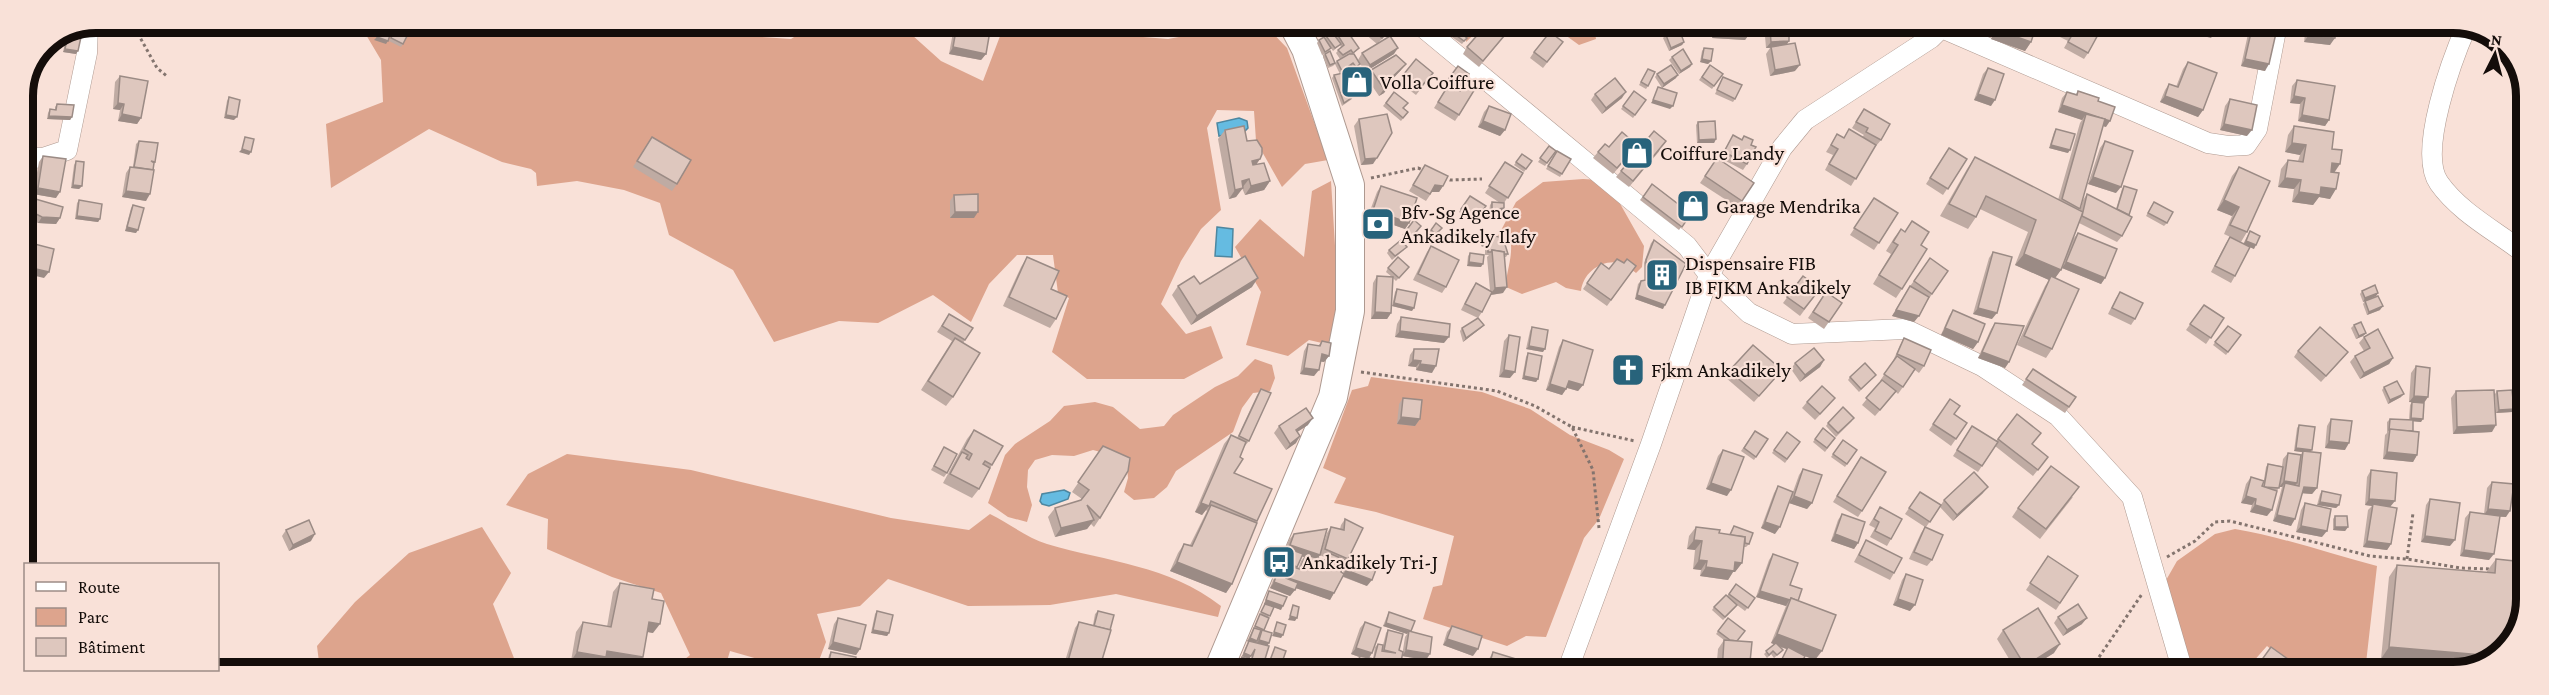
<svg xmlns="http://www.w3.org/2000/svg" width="2549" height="695" font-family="'Crimson Pro',serif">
<rect width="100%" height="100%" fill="#f9e1d8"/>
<g fill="#dda48d">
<path d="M359,23h289l58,10 85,6 25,-16h47l12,6 37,6 29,26 42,20 22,-58h66l-3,8 100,8 81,-15h15l23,24 41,112 -23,4 -23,23 -26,-46 -2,-30 -37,-1 -10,18 14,82 -20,19 -20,32 -20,43 25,30 25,-8 12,32 -39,21h-97l-35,-27 17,-54 -11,-5 -5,-38h-36l-28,29 -18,38 -38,-27 -55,28 -39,-2 -65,21 -41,-72 -64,-35 -9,-32 -36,-13 -47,-9 -40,5 -1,-13 -5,-4 -29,-7 -73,-33 -98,59 -5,-64 57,-22 -2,-42z"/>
<path d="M1467,24h26l-2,2h-8l-17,16z"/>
<path d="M1550,24h43l3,15 -17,6z"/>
<path d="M1583,179l17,1 14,13 30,53 -2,21 -6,6c-5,-4 -10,-9 -16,-10 -19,-4 -37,10 -39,28l-15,-3 -10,-6 -34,12 -16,-7c0,-15 6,-27 5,-42l-13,-9 18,-34 27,-20z"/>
<path d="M1331,181l7,113 -3,52 -26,-6 -21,16 -42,-11 15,-53 -26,-45 25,-28 44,38 8,-66z"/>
<path d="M1255,359l17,6 3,13 -5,13 -17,2 -11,15 -9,24 -57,39 -9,16 -13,11 -20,2 -10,-8 4,-14 -1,-12 -15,-11 -19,-5 -19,6 -22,-1 -17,5 -7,10 -1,17 5,18 -5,17 -19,-5 -20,-14 17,-48 10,-11 35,-23 14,-15 31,-4 18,5 27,22 24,-3 9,-11 42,-28 23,-11z"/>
<path d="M1371,377l111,15 48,17 40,26 39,15 15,9 -25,60 -15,19 -38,99 -20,-1 -19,10 -84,-27 10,-32 9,-2 12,-49 -78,-24 -42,-9 12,-25 -23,-10 29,-78 16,-4z"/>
<path d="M567,454l124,16 200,48 78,12 21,-16c18,9 38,24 57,30 61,18 121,21 174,62l-3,11 -102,-23 -66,11 -82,1 -80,-27 -28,27 -43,8 9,28 -11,29h-15l-70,-20 -6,20h-54l20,-16 -29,-62 -49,-16 -65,-28 1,-30 -42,-14 22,-31z"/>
<path d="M482,527l29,46 -18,31 26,67 -199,-1 -3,-24 38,-44 54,-49z"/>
<path d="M2235,529c48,8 95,25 142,37l-12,106h-67l-31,-26 -23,26h-52l-27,-90 12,-21 38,-27z"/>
<path d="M733,663l31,8h-33z"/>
</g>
<g fill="#65bbe1" stroke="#4d87a0" stroke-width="1.5">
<path d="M1239,118l8,3 1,7 -3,3 -26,5 -2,-13z"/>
<path d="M1217,227l16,2 -1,28 -17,-1z"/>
<path d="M1064,490l6,3 -2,6 -19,7 -7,-2 -2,-3 2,-7z"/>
</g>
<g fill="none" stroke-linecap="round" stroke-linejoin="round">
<g stroke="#ae9990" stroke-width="21">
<g id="street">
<path d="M1419,24l268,222 22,29 40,38 43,21 113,-5 77,37 76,50 74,81 51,175"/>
<path d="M2467,25c-14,32 -50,127 -28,158 19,27 51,45 77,64l10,3"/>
<path d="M1942,28l266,115 20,3 18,-1 11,-16 20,-104"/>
<path d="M23,157l20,1 24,-8 20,-97 1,-27"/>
<path d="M1567,672l84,-228 58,-169 73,-127 23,-28 126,-82 14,-14"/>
</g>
</g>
<g stroke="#ae9990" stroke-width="30">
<path id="secondary" d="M1218,671l115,-274 17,-86v-126l-44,-136 -13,-25"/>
</g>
<g stroke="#83746e" stroke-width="3" stroke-dasharray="3 3" stroke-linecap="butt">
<path d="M132,23l25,45 11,9"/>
<path d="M1371,178l47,-10 5,2"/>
<path d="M1444,178l6,2 32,-1"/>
<path d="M1361,372l136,19 38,15 37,21 21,43 6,58"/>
<path d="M1572,427l63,14"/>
<path d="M2167,557l28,-16 20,-19 15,-1 140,35 37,3 53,9 31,1"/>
<path d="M2407,559l6,-46"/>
<path d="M2074,672l21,-9 47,-69"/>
</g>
<use href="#street" stroke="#fff" stroke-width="20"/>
<use href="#secondary" stroke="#fff" stroke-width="28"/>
</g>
<g fill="#bfaba3" fill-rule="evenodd">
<path d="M433,23h8l-2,3z"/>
<path d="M398,24l5,20 -2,3 -12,-6z"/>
<path d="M1323,24h19l-1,2 -12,7z"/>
<path d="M1371,24l25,6 -5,6 3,18 -29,18 -7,-12 4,-7 15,-9 -13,-11zM1386,35l2,2 -10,6z"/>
<path d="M1453,24l9,10 5,4 -5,6 -16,-11z"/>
<path d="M1678,24h23l-5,8z"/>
<path d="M1710,24h40v9l-5,7 -33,-2 1,-8h-3z"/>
<path d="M1756,24h38l-4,11h-1v6l-2,3 8,27 -25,5 -4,-22 4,-6h-4l-1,-12 -8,1z"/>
<path d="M1996,24h41l-6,18 -6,9 -34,-12z"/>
<path d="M2054,24l34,1v28l-4,6 -20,-11 4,-7 -18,-9z"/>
<path d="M957,25l29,29 -5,6 -32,-6 4,-22z"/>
<path d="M2257,25h20l-1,4 -2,3 -9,39 -24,-5 7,-32 4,-6h4z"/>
<path d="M2306,25h30l-6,20 -26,-3z"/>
<path d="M1337,34l22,14 -6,6 7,10 -2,3 -4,3 -3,-3 -11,6 12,26 -10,7 -10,-28 2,-3 6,-1 -5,-10 -2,2 -5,2 -5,-11 2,-3 10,9 2,-2 12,-7v-1l-9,6 -4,-6 5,-6 -1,-2 -7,6 -2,-3 -2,3 -7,4 -5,-12 2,-3 6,-2 1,-2h9z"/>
<path d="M68,35l8,19 -13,-2 3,-14z"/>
<path d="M1666,35l18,7 -2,3 -13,6 -6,-13z"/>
<path d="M1504,36l-25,31 -16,-13 4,-7z"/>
<path d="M1563,42l-20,26 -13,-10 4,-6z"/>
<path d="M1704,48l7,13 -3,3 -8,-2 2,-11z"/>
<path d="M1672,57l20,7 -2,3 -11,7 -10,-14z"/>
<path d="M1416,59l17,14 -17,22 -17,-13z"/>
<path d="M2188,62l15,48 -5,7 -38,-15 5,-12 4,-6 7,3 7,-18z"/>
<path d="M1710,65l13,9 -11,15 -13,-9z"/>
<path d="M1458,66l11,8 -11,15 -11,-8z"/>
<path d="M1988,68l3,38 -17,-6 9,-26z"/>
<path d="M1648,69v17l-2,3 -7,-4z"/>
<path d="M1371,70h30l-14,15 1,2 -4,6 -5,3 -13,-19z"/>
<path d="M1657,74l19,4 -14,10 -7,-11z"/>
<path d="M120,76l21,42 -4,6 -19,-3 2,-11 -7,-1 2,-27z"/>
<path d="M1723,77l12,22 -2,3 -18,-8z"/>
<path d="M2297,80l32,40 -4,6 -27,-5 2,-17 -10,-1 2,-17z"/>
<path d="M1445,90l15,1 -1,24 -4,6 -21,-13z"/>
<path d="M1634,91l12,9 -13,18 -12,-9z"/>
<path d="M2078,91l20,10 8,26 -3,-1 -24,84 1,1 3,-11 4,-6 29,15 6,-20 2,-3 -2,50 -5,6 -38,-19 -6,16 5,-6 27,45 -4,6 -39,-16 -7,10 -3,71 -6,9 -29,-13 28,-59 4,-6 -34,-15 13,-33 -48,-23 -4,8 -8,12 -28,-13 27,-47 8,-12 83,43 22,-77 2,-3 -24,-8 4,-14 5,-6 9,2z"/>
<path d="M1394,92l10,16 4,4 -7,9 -18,-15z"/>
<path d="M1595,94l27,4 -20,16 -11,-14z"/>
<path d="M229,97l5,23 -10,-2 3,-17z"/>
<path d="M2230,99l17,37 -27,-6 5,-24z"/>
<path d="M57,104l15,13 -2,3 -23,-1 1,-6 2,-4 5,1v-3z"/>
<path d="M1489,106l16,24 -5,6 -22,-9 6,-15z"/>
<path d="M1864,109l17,31 -5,6h-1l-24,40 -26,-16 8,-15 -7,-3 11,-18 7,4 5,-9 13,8 2,-2 -12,-7z"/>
<path d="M1359,119l14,45 -12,1 -7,-39z"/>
<path d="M1698,122l18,17 -2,4h-17l-1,-18z"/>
<path d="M2294,126l38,23 2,24 -4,26 -11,-2 -6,8 -21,-3 2,-13 -16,-2 3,-18 7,-9 10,1 2,-6 -15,-3 3,-17z"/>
<path d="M2056,129l12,24 -19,-5 5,-16z"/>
<path d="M1225,130l22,11 10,23 13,17 -6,9 -19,5 -3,-7 -6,9 -7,2 -11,-60z"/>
<path d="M1733,135l8,5 3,-4 7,9 -4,19 -4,6 -23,-12z"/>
<path d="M652,137l25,47 -5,7 -39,-24z"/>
<path d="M139,141l15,22 -8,38 -24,-4 4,-24 4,-6h3l3,-23z"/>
<path d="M2105,141l11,52 -28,-9 12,-36z"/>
<path d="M1549,146l7,5 -11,15 -7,-4z"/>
<path d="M1609,147l24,4 -20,23 -20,-16 5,-6z"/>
<path d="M1662,148l-33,39 -13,-10 5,-6z"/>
<path d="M1949,148l18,11 -24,36 -17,-11z"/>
<path d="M1557,151l14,8 -11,18 -14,-8z"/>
<path d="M1522,154l10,7 -8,11 -10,-7z"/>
<path d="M43,156l13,42 -23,-4 6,-32z"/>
<path d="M1717,158l37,25 -17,24 -37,-24z"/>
<path d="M76,161l6,25 -3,3 -8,-1 3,-23z"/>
<path d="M1505,162l18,11 -19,30 -3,9 -12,1 1,-8 2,-3 8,1 -15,-10z"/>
<path d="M1425,165l18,21 -4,6h-7l-6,9 -17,-10z"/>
<path d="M2239,167l8,65 -6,10 -17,-8 8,-18 -15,-6 15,-34z"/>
<path d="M1652,184l39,30 -12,16 -39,-30z"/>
<path d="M1381,186l28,37 -4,6 -37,-13 9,-24z"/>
<path d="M954,195l20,23h-24v-17z"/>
<path d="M1470,196l16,10 -8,11 -4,-2 -3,5 -12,-8z"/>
<path d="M32,198l28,20 -4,6 -18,-1 -15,-7 5,-12z"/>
<path d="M1874,198l24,15 -24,37 -24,-15z"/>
<path d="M79,200l21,19 -2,3 -23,-3 2,-16z"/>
<path d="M133,205l3,28 -11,-2 6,-23z"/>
<path d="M2152,205l15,18 -3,3 -18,-10z"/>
<path d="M1414,220l7,6 -12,15 -7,-6z"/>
<path d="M1912,221l9,24 -19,44 -6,9 -23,-14 18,-30 -5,-3 8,-13 7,-9 4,3z"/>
<path d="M1431,230l8,1 -6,7 -5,-5z"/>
<path d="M2250,231l4,18 -6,-3 -13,30 -4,7 -20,-11 15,-29 4,-6 13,7z"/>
<path d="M1484,233l24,21 -2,3h-2l-1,36 -12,2 -9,17 -4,6 -17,-8 10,-20 5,-7 14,7 -3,-33 2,-2h-4v-8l-4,-1 1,-9z"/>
<path d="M1654,240l9,69 -28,-10 3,-15 3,-3h3v-18l7,-20z"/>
<path d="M1431,246l15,41 -4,6 -29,-13 14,-28z"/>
<path d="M1389,250h15l-12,10 -5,-7z"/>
<path d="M1993,252l-1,67 -19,-5 16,-56z"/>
<path d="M1470,253l11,14 -14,-1 1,-10z"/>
<path d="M1027,257l24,32 5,30 -6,9 -47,-22 18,-39z"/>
<path d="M1930,258l18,13 -20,29 -14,22 -22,-6 14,-24z"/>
<path d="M1601,263l8,6 15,-6 12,3 -29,40 -24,-17z"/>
<path d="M1388,268l18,2 -10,11 -3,-3 -2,35 -4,6h-16l2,-36 4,-7 15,1 -6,-5z"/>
<path d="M1803,276l17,13 -20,27 -17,-13z"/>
<path d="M1200,284l52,3 -61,38 -19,-30 6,-9z"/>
<path d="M1397,289l15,22 -20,-5 3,-14z"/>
<path d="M2362,291l16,2 -2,3 -13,6 -3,-8z"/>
<path d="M1826,292l16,11 -18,26 -16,-11z"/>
<path d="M2120,292l15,27 -4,6 -23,-11 8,-16z"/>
<path d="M2365,301l15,9 -13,5 -4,-11z"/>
<path d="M2204,305l20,13 -18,26 -20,-14z"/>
<path d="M1953,310l25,32 -5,7 -32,-14 8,-19z"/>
<path d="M949,314l24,14 -10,15 -10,54 -7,9 -25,-16 31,-49 -15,-9z"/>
<path d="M1401,317l43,26 -49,-6 2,-13z"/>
<path d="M1995,323l14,39 -4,6 -27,-10 13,-29z"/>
<path d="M1484,325l-3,3 -18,14 -3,-11 2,-3z"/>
<path d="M2354,325l12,8 -3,3 -7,3 -5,-11z"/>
<path d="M2228,326l13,9 -15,20 -13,-10z"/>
<path d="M1532,327l11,25 -17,-3 4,-18z"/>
<path d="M1509,335l1,43 -11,-1 5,-36z"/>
<path d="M2364,337l29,21 -4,6 -29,15 -10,-17 5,-6 9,-5 -5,-8z"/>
<path d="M1904,338l20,28 -5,7 -4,-3 -17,24 -2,-2 -21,24 -13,-11 19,-24h-1l13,-20 7,-16z"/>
<path d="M1563,340l20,45 -5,6 -11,-3 -5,7 -16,-5 13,-43z"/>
<path d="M1322,341l7,15 -5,6 -4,-1 -6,15 -14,-2 4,-23 4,-7 10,2z"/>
<path d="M1414,349l18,24 -16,-3v-3l-8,-1 2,-11z"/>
<path d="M2298,351l50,1 -5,6 -22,24 -27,-25z"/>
<path d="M1528,353l10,26 -2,3 -14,-3 4,-22z"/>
<path d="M1824,360l-4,7 -20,15 -9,-13 4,-6z"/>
<path d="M2416,366l8,37 -3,19 -8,-1v11l4,23 -4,7 -30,-3 2,-24 2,-2v-11l3,-3 19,1 1,-15 2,-3h-3l2,-29z"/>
<path d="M2033,369l43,28 -11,16 -43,-28z"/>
<path d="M1729,371l48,5 -23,26 -29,-25z"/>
<path d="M1876,375l-17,17 -11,-12 2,-3z"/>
<path d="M2384,387l17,10 -13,7 -6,-14z"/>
<path d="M1261,389l-12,52 -5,6 -10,26 23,48 -25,63 -6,9 -56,-22 8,-18 6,-9 6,1 17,-34 -1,-1 -4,5 -7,-3 29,-68 7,-9 6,3 20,-43z"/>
<path d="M2456,391l36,41 -39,2 -2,-36z"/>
<path d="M2497,391l17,18 -2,3 -16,1 -1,-19z"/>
<path d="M1403,398l17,21 -5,7 -18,-2 2,-20z"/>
<path d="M1950,399l4,15 13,9 -16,23 -22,-16z"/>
<path d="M1807,402l23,2 -15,16 -13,-12z"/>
<path d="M2017,414l15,31 16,12 -15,19 -38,-30 -17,26 -25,-16 19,-30 24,15z"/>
<path d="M2331,419l14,31 -20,-2 2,-22z"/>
<path d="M1852,421l-16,16 -10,-11 2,-3z"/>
<path d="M1308,425l-11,7 -1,11 -10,7 -12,-17 5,-7z"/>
<path d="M2299,425l11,27 7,36 -5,6 -10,-1 -11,33 -18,-5 9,-34h-3l-2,4 -10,25 -17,-4 2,-7 -11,-2 5,-19 5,-7 12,9 3,-19 2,-3 14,2 1,-7 5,-6 13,2 1,-3 -8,-1 3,-23z"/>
<path d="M1823,428l12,10 -10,14 -12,-10z"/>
<path d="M974,430l18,35 -13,24 -7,9 -29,-15 24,-44z"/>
<path d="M1755,431l13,8 -14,21 -13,-9z"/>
<path d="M1787,432l13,10 -15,21 -13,-10z"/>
<path d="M1843,440l14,10 -12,17 -14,-10z"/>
<path d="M1103,446l-3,72 -6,9 -3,-3 -4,5 -32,8 -7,-20 7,-9 26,-8 1,-1 -10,-7z"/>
<path d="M1723,450l4,46 -21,-7 12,-33z"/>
<path d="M942,451l5,22 -3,4 -13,-7z"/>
<path d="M1861,457l1,54 -4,6 -25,-15z"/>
<path d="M2522,463l3,24 -9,-1 2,-17z"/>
<path d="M1803,469l9,34 -5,6 -18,-6 10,-28z"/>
<path d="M2371,470l20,37v37l-4,6 -24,-3 5,-37 4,-4 -7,-1 2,-28z"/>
<path d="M2492,482l14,35h-7l-10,43 -29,-4 5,-38 5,-6 14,2 3,-26z"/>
<path d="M1778,486l-3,48 -14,-6 13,-35z"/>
<path d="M2322,491l17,14 -3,3 -19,-3 3,-11z"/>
<path d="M1920,492l21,13 3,-5 39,-7 -30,28 -13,-14 -14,20 6,33 -5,6 -18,-7 12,-26 4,-6 -20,-13z"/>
<path d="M2073,497l-33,42 -28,-22 6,-9z"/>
<path d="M2430,499l20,47 -29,-4 5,-37z"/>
<path d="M2305,503l17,34 -26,-5 5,-22z"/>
<path d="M1880,507l11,32 -4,7 -17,-9 5,-9 -6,-3z"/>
<path d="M1842,514l16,29 -4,6 -23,-8 7,-21z"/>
<path d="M2335,516l13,11 -3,4 -12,-1v-11z"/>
<path d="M1345,519l3,40 -5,6 -2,7 2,1 3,-10 5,-6 16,29 -24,-9 -13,23 -34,-12 -6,8 -20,-8 19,-48 5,-6 26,21 -2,3 7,2 1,-2 -6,-3 7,-22 4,-6 9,2 1,-4zM1302,556l2,1 -3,4 -3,8 -2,-1z"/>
<path d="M1734,526l15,18 -3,3h-2l-2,16 -7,9h-2l-5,8 -28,-4 1,-6 -8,-1 2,-19 -8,-1 2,-13 7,-9 23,6 10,2z"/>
<path d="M286,530l25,11 -22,10 -7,-15z"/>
<path d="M1866,540l28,33 -4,7 -36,-18 8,-15z"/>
<path d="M1773,554l25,47 17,59 -10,-4 -9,16h-3l-14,-7 8,-16 -8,-2 4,3 -9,8 -3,-4 -4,4 -3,-4 10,-10 -3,-1 15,-37 -30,-9 13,-37z"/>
<path d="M2048,556l30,20 -22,34 -30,-20z"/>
<path d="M2496,559l2,98 -28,10 -38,-4 -1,9h-51l1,-3 6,-9 27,2 -33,-3 8,-82 8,-12 90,8v-2z"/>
<path d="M1906,574l4,37 -17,-6 9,-25z"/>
<path d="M620,583l32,16 1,34 -6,-1 -4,25 -7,10 -33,-6 -4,6 -28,-6 5,-29 7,-10 24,5 6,-35z"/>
<path d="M1736,584l19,14 -10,13 -8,-6 -2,3 -12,12 -11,-10 2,-3 13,-11z"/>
<path d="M1269,591l12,19 -15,-6 3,14 -5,12 5,13 -1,2 -6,24 -2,2h-3l-9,-3 5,-15 -4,6 -7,-3 6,-14 -1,-1 5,-10 13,-27h-1z"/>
<path d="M877,611l12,22 -2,3 -16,-3 4,-19z"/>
<path d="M1098,611v60h-23l-12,-3 12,-40 4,-6 14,3 2,-11z"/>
<path d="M1389,612l22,19 15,29 -24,-4 3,-19 2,-3 -24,-8 4,-10z"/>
<path d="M2058,617l24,7 -19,12 -9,-13z"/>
<path d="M838,618l22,31 -4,6 -28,-6 6,-25z"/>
<path d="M1728,618l9,23 12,31h-33l2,-23 6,-9 -8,-6z"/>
<path d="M1365,622l4,36 4,1 2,-12 3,-3 5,1 3,-12 2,-3 11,20 1,16 -3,3 -10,-2 -1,4h-33l2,-9 4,-5 -8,-3 9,-26z"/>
<path d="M1452,626l21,30 -30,-11 4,-13z"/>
<path d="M2003,630l51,23 -31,19h-6l-20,-33z"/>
<path d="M831,652l21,19h-14l-12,-3 3,-13z"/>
<path d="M1493,652l20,20h-28l4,-13z"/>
</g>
<g fill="#9b8b85">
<path d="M1341,24h1l-1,2 -12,7 3,-3z"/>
<path d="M1714,24h3l-4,6h-3z"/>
<path d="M2190,25l25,7 -4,6 -26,-7z"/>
<path d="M2260,25l16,4 -5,7 -16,-4z"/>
<path d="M1795,28l-5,7h-6l5,-6z"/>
<path d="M1770,30l-5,6 -8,1 4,-6z"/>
<path d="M1997,30l34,12 -6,9 -34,-12z"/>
<path d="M1717,31l33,2 -5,7 -33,-2z"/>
<path d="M2308,36l27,2 -5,7 -26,-3z"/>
<path d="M377,37l11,4 -2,3 -12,-4z"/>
<path d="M1789,41l-4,6 -19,1 5,-6z"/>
<path d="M1684,42l-2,3 -13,6 2,-3z"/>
<path d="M953,47l33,7 -5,6 -32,-6z"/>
<path d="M1398,48l-4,6 -29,18 5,-7z"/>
<path d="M65,49l13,2 -2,3 -13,-2z"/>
<path d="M1702,59l9,2 -3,3 -8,-2z"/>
<path d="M2245,59l24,5 -4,7 -24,-5z"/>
<path d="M1353,63l-2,4 -11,7 2,-3z"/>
<path d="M1406,64l-5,6 -19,20 4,-7z"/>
<path d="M1692,64l-2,3 -11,7 2,-3z"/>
<path d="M1800,65l-5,6 -25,5 5,-6z"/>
<path d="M1678,75l-2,3 -14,10 2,-4z"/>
<path d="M1388,87l-4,6 -5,3 5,-7z"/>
<path d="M1626,92l-4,6 -20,16 4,-6z"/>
<path d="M1978,94l17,6 -4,6 -17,-6z"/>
<path d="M2165,96l38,14 -5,7 -38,-15z"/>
<path d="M2294,96l11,2 -5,6 -10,-1z"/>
<path d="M1653,100l20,6 -3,3 -19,-6z"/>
<path d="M118,103l6,1 -4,6 -7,-1z"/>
<path d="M2062,105l48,16 -4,6 -21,-7 1,-6 -4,6 -24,-8z"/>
<path d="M122,114l19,4 -4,6 -19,-3z"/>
<path d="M226,115l11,2 -3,3 -10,-2z"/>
<path d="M2302,115l27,5 -4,6 -27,-5z"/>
<path d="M49,116l23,1 -2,3 -23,-1z"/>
<path d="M1483,121l22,9 -5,6 -22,-9z"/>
<path d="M2224,124l28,6 -5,6 -27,-6z"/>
<path d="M1716,139l-2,4h-17l2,-3z"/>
<path d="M2292,143l14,2 -6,10 -15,-3z"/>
<path d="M2051,145l19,5 -2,3 -19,-5z"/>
<path d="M242,149l9,3 -2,3 -10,-3z"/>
<path d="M1377,158l-4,6 -12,1 4,-6z"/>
<path d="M1260,159l-6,9 -2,-7z"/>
<path d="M2332,163l8,1 -6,9 -8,-1z"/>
<path d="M2093,177l28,10 -5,6 -28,-9z"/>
<path d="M2285,178l16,2 -7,9 -16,-2z"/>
<path d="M1249,179l-7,9v-7z"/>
<path d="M1270,181l-6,9 -19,5 6,-9z"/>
<path d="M73,185l9,1 -3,3 -8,-1z"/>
<path d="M1435,185l8,1 -4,6h-8z"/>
<path d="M2321,187l15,2 -6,10 -11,-2 -6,8 -21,-3 7,-10z"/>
<path d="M38,188l22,4 -4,6 -23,-4z"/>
<path d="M1243,188l-7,9 -7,2 6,-9z"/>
<path d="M126,191l24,3 -4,7 -24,-4z"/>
<path d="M2224,200l15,7 -7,9 -15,-6z"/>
<path d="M1504,208l-3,4 -12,1 3,-3z"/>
<path d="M1373,210l36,13 -4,6 -37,-13z"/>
<path d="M955,212h23l-4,6h-24z"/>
<path d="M77,216l23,3 -2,3 -23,-3z"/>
<path d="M42,217l18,1 -4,6 -18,-1z"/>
<path d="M127,227l11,3 -2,3 -11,-2z"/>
<path d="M2246,241l10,4 -2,4 -11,-5z"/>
<path d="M1484,243h4l-3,4 -4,-1z"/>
<path d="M2024,254l37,16 -8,11 -2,-5 -2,4 -34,-15z"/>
<path d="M1469,262l14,2 -2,3 -14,-1z"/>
<path d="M2066,262l39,16 -4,6 -39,-16z"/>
<path d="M23,266l26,6 -5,6 -21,-5z"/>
<path d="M1258,278l-6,9 -61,38 6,-9z"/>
<path d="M1507,287l-4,6 -13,2 5,-7z"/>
<path d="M2378,293l-2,3 -13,6 2,-4z"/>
<path d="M1637,295l28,10 -2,4 -28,-10z"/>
<path d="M1394,303l20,5 -2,3 -20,-5z"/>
<path d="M2383,306l-3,4 -13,5 2,-3z"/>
<path d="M1978,308l19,5 -5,6 -19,-5z"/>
<path d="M1896,310l23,6 -5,6 -22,-6z"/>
<path d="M1375,312l16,1 -4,6h-16z"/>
<path d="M1484,325l-3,3 -18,14 3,-4z"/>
<path d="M1945,328l33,14 -5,7 -32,-14z"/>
<path d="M1400,331l49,6 -5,6 -49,-6z"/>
<path d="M2366,333l-3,3 -7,3 3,-3z"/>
<path d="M1529,346l16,3 -2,3 -17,-3z"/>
<path d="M1982,352l27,10 -4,6 -27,-10z"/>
<path d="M1322,354l7,2 -5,6 -7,-1z"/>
<path d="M2393,358l-4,6 -29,15 4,-6z"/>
<path d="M1413,360l8,1 -5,6 -8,-1z"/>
<path d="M1824,360l-4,7 -20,15 5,-7z"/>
<path d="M1420,364l16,2 -4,7 -16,-3z"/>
<path d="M1304,368l15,2 -5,6 -14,-2z"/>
<path d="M1504,370l11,2 -5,6 -11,-1z"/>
<path d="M1524,376l14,3 -2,3 -14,-3z"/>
<path d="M1569,381l14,4 -5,6 -14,-4z"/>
<path d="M1550,384l16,5 -4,6 -16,-5z"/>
<path d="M2404,394l-3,3 -13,7 2,-4z"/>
<path d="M2414,396l14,1 -4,6 -15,-1z"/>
<path d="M2514,409l-2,3 -16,1 3,-3z"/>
<path d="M1401,417l19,2 -5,7 -18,-2z"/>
<path d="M1313,418l-5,7 -17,11 5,-6z"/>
<path d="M2411,418l12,1 -2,3 -12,-1z"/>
<path d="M2496,425l-4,7 -39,2 4,-7z"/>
<path d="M1300,436l-4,7 -10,7 4,-6z"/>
<path d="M2329,441l20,2 -4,7 -20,-2z"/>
<path d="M2296,448l16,2 -3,3 -15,-2z"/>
<path d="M2387,452l30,3 -4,7 -30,-3z"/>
<path d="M2520,480h5v7l-9,-1z"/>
<path d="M2284,481l13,2 -5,6 -7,-6 -3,4h-3z"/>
<path d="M1711,483l20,7 -4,6 -21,-7z"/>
<path d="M1988,487l-5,6 -30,28 4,-6z"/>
<path d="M2304,487l13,1 -5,6 -13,-1z"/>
<path d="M1794,496l18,7 -5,6 -18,-6z"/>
<path d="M2246,496l10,3 -4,6 -11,-2z"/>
<path d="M2369,499l26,2 -5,6 -17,-3 -1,2 -7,-1z"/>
<path d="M2320,502l19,3 -3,3 -19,-3z"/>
<path d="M1201,503l8,3 -7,9 -7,-3z"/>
<path d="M2255,505l17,5 -5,6 -17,-4z"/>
<path d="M2488,509l22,2 -4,6 -22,-2z"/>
<path d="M2277,515l18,4 -4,7 -18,-5z"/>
<path d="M1094,520l-7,9 -32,8 6,-9z"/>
<path d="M1765,522l15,5 -5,7 -14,-6z"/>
<path d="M2301,526l26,5 -5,6 -26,-5z"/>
<path d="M2335,527h13l-3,4 -12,-1z"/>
<path d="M315,534l-4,7 -22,10 4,-6z"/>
<path d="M1835,534l23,9 -4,6 -23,-8z"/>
<path d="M2425,536l30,4 -5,6 -29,-4z"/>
<path d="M1694,540l8,1 -7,9 -8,-1z"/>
<path d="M2367,541l24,3 -4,6 -24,-3z"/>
<path d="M1290,545l30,10 -4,6 -10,-6 -2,2 -18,-6z"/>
<path d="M2464,550l30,4 -5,6 -29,-4z"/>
<path d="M1699,560l8,1 -6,9 -8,-1z"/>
<path d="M1177,562l55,22 -6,9 -56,-22z"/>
<path d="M1735,562l7,1 -7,9h-2l-5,8 -28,-4 6,-9z"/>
<path d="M1346,570l26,10 -5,6 -25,-10z"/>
<path d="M1288,578l46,15 -4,7 -46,-16z"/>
<path d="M1274,582l21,8 -5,6 -20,-8z"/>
<path d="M1760,591l30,8 -4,7 -30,-9z"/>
<path d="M1898,599l17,6 -5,6 -17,-6z"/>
<path d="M1266,600l17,6 -2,4 -17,-6z"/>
<path d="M1290,616l7,2 -2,3 -7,-1z"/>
<path d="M2087,618l-5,6 -19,12 4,-6z"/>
<path d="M649,622l11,2 -7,9 -10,-2z"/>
<path d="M1386,623l23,8 -2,3 -24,-8z"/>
<path d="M873,630l16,3 -2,3 -16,-3z"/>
<path d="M1274,632l9,3 -2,3 -9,-2z"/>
<path d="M1777,634l45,17 -7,9 -44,-17z"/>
<path d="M1250,638l7,3 -3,3 -7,-3z"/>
<path d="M1447,639l31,10 -5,7 -30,-11z"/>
<path d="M1259,640l10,3 -2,3 -10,-3z"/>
<path d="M833,642l27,7 -4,6 -28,-6z"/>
<path d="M2060,644l-6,9 -31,19h-2l4,-6z"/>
<path d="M2389,647l105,9 -2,3 -22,8 -89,-8z"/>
<path d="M1356,648l16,5 -4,7 -17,-6z"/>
<path d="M1406,650l24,4 -4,6 -24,-4z"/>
<path d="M607,651l36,6 -7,10 -33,-6 -4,6 -28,-6 6,-9z"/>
<path d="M1244,653l7,3 -2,3 -7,-3z"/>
<path d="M1374,660l26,6 -3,3 -25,-6z"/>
<path d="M1068,661l31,9 -24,1 -12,-3z"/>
<path d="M1269,663l11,5 -2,3 -11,-4z"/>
<path d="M828,665l25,5 -15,1 -12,-3z"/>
<path d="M1250,665l12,4 -2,2h-3l-9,-3z"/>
</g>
<g fill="#dec7be" stroke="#9b8b85" stroke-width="1.5">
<path d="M398,24l12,6 -7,14 -12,-6z"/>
<path d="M1327,24h14l-9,6z"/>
<path d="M1371,24h29l-7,8 -3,-3 -8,9 -14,-11z"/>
<path d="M1453,24h12l3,2 -6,8 5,4 -3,3 -15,-11z"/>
<path d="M1487,24h2l15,12 -21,25 -16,-14z"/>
<path d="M1717,24h33v9l-33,-2z"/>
<path d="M1760,24h34l1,4 -6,1v12l-18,1 -1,-12 -9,1z"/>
<path d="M1999,24h38l-6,18 -34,-12z"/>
<path d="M2055,24l33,1 12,6 -12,22 -20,-11 4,-7 -17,-10z"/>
<path d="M957,25l33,6 -4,23 -33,-7z"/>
<path d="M2190,25h27l-2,7z"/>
<path d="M2260,25h17l-1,4z"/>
<path d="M2309,25h27l-1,13 -27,-2z"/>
<path d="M380,26l12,3 -4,12 -11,-4z"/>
<path d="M1345,28l14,20 -6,5 -2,-3 -8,5 -5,-5 6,-5 -7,-11z"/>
<path d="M2252,28l24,5 -7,31 -24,-5z"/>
<path d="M1679,29l5,13 -13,6 -5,-13z"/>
<path d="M1332,32l9,12 -6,4 -9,-12z"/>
<path d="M1550,32l13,10 -16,20 -13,-10z"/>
<path d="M68,35l13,2 -3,14 -13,-2z"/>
<path d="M1390,36l8,12 -28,17 -8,-12z"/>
<path d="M1324,37l7,11 -6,4 -6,-12z"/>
<path d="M1795,43l5,22 -25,5 -4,-23z"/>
<path d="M1704,48l9,1 -2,12 -9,-2z"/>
<path d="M1683,49l9,15 -11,7 -9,-14z"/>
<path d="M1330,51l5,12 -5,2 -5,-11z"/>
<path d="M1349,54h5l6,10 -4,3 -3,-4 -11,8 -5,-10z"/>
<path d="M1396,55l10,9 -20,19 2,4 -4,2 -13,-19z"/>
<path d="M1416,59l17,14 -13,15 -17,-13z"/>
<path d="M2188,62l29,11 -14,37 -38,-14 4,-12 9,3z"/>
<path d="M1671,65l7,10 -14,9 -7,-10z"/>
<path d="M1710,65l13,9 -9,12 -12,-9z"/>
<path d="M1458,66l11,8 -9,12 -11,-8z"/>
<path d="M1988,68l16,6 -9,26 -17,-6z"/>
<path d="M1648,69l7,3 -7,14 -7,-4z"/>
<path d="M1343,73l11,23 -10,7 -10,-28z"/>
<path d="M120,76l28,5 -7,37 -19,-4 2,-10 -6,-1z"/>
<path d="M1723,77l19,8 -7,14 -18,-9z"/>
<path d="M1468,78l10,6 -19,31 -21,-13 11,-18 11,7z"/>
<path d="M1615,78l11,14 -20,16 -11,-14z"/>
<path d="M2297,80l38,6 -6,34 -27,-5 3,-17 -11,-2z"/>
<path d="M1658,87l19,6 -4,13 -20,-6z"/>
<path d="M1634,91l12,9 -11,15 -12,-9z"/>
<path d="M2078,91l21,7 -1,3 17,6 -5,14 -48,-16 5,-13 10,3z"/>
<path d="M1394,92l14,11 -5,5 5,4 -5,6 -17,-15z"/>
<path d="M229,97l11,3 -3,17 -11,-2z"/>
<path d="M2230,99l27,6 -5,25 -28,-6z"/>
<path d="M57,104l17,1 -2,12 -23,-1 1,-7 6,1z"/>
<path d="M1489,106l22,8 -6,16 -22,-9z"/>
<path d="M1864,109l26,15 -9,16 -15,-8 2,-4 -12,-6z"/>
<path d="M1387,114l5,19 -15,25 -12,1 -6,-40z"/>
<path d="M2086,114l19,5 -25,90 -18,-10z"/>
<path d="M1715,121l1,18 -17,1 -1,-18z"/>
<path d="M1244,126l3,15 10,-1 5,8v6l-2,5 -8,2 1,4 11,-2 6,18 -19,5 -2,-7 -7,2 1,7 -8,2 -10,-60z"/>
<path d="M2294,126l40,6 -2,17 10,1 -2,14 -8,-1 -1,9 8,1 -3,16 -15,-2 -1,8 -21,-3 2,-12 -16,-2 3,-18 15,2 3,-17 -14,-2z"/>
<path d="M1849,129l27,16 -20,34 -27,-15 9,-15 -7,-4 6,-11 7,4z"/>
<path d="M2056,129l19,5 -5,16 -19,-5z"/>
<path d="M1654,131l12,10 -33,40 -12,-10z"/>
<path d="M1622,132l15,13 -20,23 -19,-16 7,-8 4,3z"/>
<path d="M1733,135l9,5 2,-4 9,4 -2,5 5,2 -9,17 -23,-12z"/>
<path d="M245,137l9,2 -3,13 -9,-3z"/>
<path d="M652,137l39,23 -14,24 -40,-23z"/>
<path d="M139,141l19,2 -3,19 -4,-1 3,2 -1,7 -19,-3z"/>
<path d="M2105,141l28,10 -12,36 -28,-10z"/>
<path d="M1549,146l7,5 -9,12 -7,-5z"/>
<path d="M1949,148l18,11 -19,30 -18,-11z"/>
<path d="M1557,151l14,8 -9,15 -14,-8z"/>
<path d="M1522,154l10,7 -6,8 -10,-7z"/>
<path d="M43,156l23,3 -6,33 -22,-4z"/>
<path d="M1975,157l108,55 -22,58 -37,-16 12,-34 -50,-24 -10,21 -27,-13z"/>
<path d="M1717,158l37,25 -12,18 -37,-25z"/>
<path d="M76,161l8,1 -2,24 -9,-1z"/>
<path d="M1505,162l18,11 -15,25 -19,-12z"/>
<path d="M1425,165l23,11 -5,10 -8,-1 -5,9 -17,-9z"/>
<path d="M130,167l24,3 -4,24 -24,-3z"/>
<path d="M2239,167l31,14 -23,51 -17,-7 9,-18 -15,-7z"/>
<path d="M1652,184l39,30 -9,13 -39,-30z"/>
<path d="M1381,186l36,12 -8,25 -36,-13z"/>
<path d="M2124,186l13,4 -8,25 -12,-6z"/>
<path d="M978,194v18h-23l-1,-17z"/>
<path d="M2087,194l45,23 -10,19 -40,-20z"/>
<path d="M1470,196l16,10 -6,8 -4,-3 -3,5 -12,-7z"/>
<path d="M32,198l31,9 -3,11 -18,-1 -14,-7z"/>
<path d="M1874,198l24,15 -19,30 -25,-15z"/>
<path d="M79,200l23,4 -2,15 -23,-3z"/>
<path d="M1492,202l12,1v5l-12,2z"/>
<path d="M2154,202l19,10 -6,11 -19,-10z"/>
<path d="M133,205l11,3 -6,22 -11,-3z"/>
<path d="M1414,220l7,6 -10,12 -6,-6z"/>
<path d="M1912,221l17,11 -8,13 6,4 -25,40 -23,-14 19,-30 -5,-3 8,-13 4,3z"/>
<path d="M1436,223l6,5 -6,6 -5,-4z"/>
<path d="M2250,231l10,5 -4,9 -10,-4z"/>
<path d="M1484,233l19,5 5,16h-4v-2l-12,-2 -1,2h-3v-9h-4z"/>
<path d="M2078,233l39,16 -12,29 -39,-16z"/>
<path d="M2230,237l20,10 -15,29 -20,-10z"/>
<path d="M1401,240l6,7 -12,9 -6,-6z"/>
<path d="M1654,240l32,24 -21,41 -28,-10 4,-14 5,-1v-20z"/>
<path d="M23,241l31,8 -5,23 -26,-6z"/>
<path d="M1431,246l28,14 -13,27 -28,-13z"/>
<path d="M1492,250l12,2 3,35 -12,1z"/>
<path d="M1993,252l19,5 -15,56 -19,-5z"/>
<path d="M1470,253l14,2 -1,9 -14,-2z"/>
<path d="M1245,256l13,22 -61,38 -19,-30 16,-10 6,8z"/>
<path d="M1027,257l32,14 -8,18 16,7 -11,23 -47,-22z"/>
<path d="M1398,257l11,10 -10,11 -11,-10z"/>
<path d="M1930,258l18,13 -16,23 -18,-13z"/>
<path d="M1617,259l7,4 3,-4 9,7 -25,34 -24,-17 14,-20 8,6z"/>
<path d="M1377,276l16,1 -2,36 -16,-1z"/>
<path d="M1803,276l17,13 -16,20 -17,-12z"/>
<path d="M2051,276l28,13 -27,60 -28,-13z"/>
<path d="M1476,283l16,9 -10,20 -17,-8z"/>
<path d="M2375,285l3,8 -13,5 -3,-7z"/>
<path d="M1910,286l19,11 -10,19 -23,-6z"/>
<path d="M1397,289l20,4 -3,15 -20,-5z"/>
<path d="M1826,292l16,11 -13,19 -16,-10z"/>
<path d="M2120,292l23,11 -8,16 -23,-11z"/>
<path d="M2378,296l5,10 -14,6 -4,-11z"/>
<path d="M2204,305l20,13 -13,20 -21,-14z"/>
<path d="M1953,310l32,14 -7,18 -33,-14z"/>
<path d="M949,314l24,14 -8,12 -23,-14z"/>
<path d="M1401,317l49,7 -1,13 -49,-6z"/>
<path d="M1478,318l6,7 -18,13 -4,-10z"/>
<path d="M2361,322l5,11 -7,3 -5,-11z"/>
<path d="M1995,323l29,3 -15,36 -27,-10z"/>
<path d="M2228,326l13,9 -13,17 -13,-10z"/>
<path d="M1532,327l16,3 -3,19 -16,-3z"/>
<path d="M2320,327l28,25 -22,24 -28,-25z"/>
<path d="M2378,329l15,29 -29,15 -9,-17 15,-8 -6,-11z"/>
<path d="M1509,335l11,2 -5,35 -11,-2z"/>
<path d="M955,338l25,15 -27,44 -25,-16z"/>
<path d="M1904,338l27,12 -7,16 -27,-12z"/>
<path d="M1563,340l30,10 -10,35 -14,-4 -3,8 -16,-5z"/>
<path d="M1322,341l9,2 -2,13 -7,-2 -3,16 -15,-2 4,-24 12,2z"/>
<path d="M1753,345l29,25 -23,26 -30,-25z"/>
<path d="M1814,348l10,12 -19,15 -10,-12z"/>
<path d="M1414,349h25l-3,17 -16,-2 1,-3 -8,-1z"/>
<path d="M1528,353l14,3 -4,23 -14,-3z"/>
<path d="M1897,356l18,13 -12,18 -19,-13z"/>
<path d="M1865,363l11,12 -15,14 -11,-12z"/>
<path d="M2416,366l14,2 -2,29 -14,-1z"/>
<path d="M2033,369l43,28 -7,10 -43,-28z"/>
<path d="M1882,380l14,11 -16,19 -14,-12z"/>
<path d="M2397,381l7,13 -14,6 -6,-13z"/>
<path d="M1822,386l13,12 -15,16 -13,-12z"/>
<path d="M1261,389l10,4 -22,48 -10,-5z"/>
<path d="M2494,390l2,35 -39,2 -1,-36z"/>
<path d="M2512,390l2,19 -15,1 -2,-19z"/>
<path d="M1403,398l19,2 -2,19 -19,-2z"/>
<path d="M1950,399l10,7 -6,8 13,9 -11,16 -23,-15z"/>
<path d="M2412,402l12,1 -1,16 -12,-1z"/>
<path d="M1843,407l11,11 -16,15 -10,-10z"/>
<path d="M1306,408l7,10 -17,12 4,6 -10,8 -11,-18z"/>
<path d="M2017,414l24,19 -9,11 16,13 -10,13 -40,-31z"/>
<path d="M2331,419l21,2 -3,22 -20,-2z"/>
<path d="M2390,419l23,1v11l-24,-1z"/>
<path d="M2299,425l16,2 -3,23 -16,-2z"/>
<path d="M1972,426l26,16 -16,24 -25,-16z"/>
<path d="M1823,428l12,10 -8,10 -12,-9z"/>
<path d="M2390,429l29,3 -2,23 -30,-3z"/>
<path d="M974,430l29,16 -11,19 -7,-4 -2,3 7,4 -11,21 -29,-15 12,-22 6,3 -2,3 3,2 3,-6 -8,-5z"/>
<path d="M1755,431l13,8 -12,18 -12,-9z"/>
<path d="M1787,432l13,10 -13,17 -13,-9z"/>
<path d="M1231,435l15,7 -6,15 3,2 -9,14 38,16 -15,32 -46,-20 -2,5 -8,-3z"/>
<path d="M1843,440l14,10 -10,14 -14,-10z"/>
<path d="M1103,446l27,12 -2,13 -28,47 -13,-13 7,15 -33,8 -6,-20 26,-8 8,-10 -11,-8z"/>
<path d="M944,447l13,7 -10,19 -13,-7z"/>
<path d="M1723,450l21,7 -13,33 -20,-7z"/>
<path d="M2303,451l18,2 -4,35 -13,-1 -9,32 -18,-4 8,-32 14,3z"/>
<path d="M2288,453l13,2 -4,28 -13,-2z"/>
<path d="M1861,457l25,15 -24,39 -25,-15z"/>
<path d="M2522,463h3v17h-5z"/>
<path d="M2268,464l15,3 -4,21 -15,-1z"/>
<path d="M2051,466l28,21 -33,42 -28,-21z"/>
<path d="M1803,469l19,6 -10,28 -18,-7z"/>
<path d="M2371,470l26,3 -2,28 -26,-2z"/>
<path d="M1974,472l14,15 -31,28 -13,-15z"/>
<path d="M2251,477l13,4 -2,5 15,5 -5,19 -17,-5 1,-6 -10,-3z"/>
<path d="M2492,482l22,2 -4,27 -22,-2z"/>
<path d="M1778,486l15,6 -13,35 -15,-5z"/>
<path d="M2322,491l19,4 -2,10 -19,-3z"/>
<path d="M1920,492l21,13 -11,17 -21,-14z"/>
<path d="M2430,499l30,4 -5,37 -30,-4z"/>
<path d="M2305,503l26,6 -4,22 -26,-5z"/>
<path d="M2373,504l24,4 -6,36 -24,-3z"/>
<path d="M1211,505l46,18 -25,61 -55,-22 7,-18 8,2z"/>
<path d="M1880,507l22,12 -11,20 -16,-8 4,-9 -5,-3z"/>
<path d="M2470,512l30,4 -6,38 -30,-4z"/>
<path d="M1842,514l23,8 -7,21 -23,-9z"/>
<path d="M2335,516h12l1,11h-13z"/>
<path d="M1345,519l18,9 -15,31 -23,-10 6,-22 13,3z"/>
<path d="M309,520l6,14 -22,11 -7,-15z"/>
<path d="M1734,526l19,7 -4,11 -4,-1v-6l-15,-2z"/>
<path d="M1696,527l24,3 -1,3 26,4 -3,26 -7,-1 -1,9 -28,-4 1,-6 -8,-1 3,-19 -8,-1z"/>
<path d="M1925,527l18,8 -11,25 -18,-8z"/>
<path d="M1327,529l-7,26 -30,-10 4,-11z"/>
<path d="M1866,540l36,18 -8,15 -35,-18z"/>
<path d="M1287,548l16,6 -6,13 -5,-2 -6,13 12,5 -3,7 -21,-8z"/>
<path d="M1329,553l16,7 -4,12 3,2 -10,19 -46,-15 5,-11 7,2 6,-14 22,6z"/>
<path d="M1773,554l25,9 -8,22 12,4 -4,12 -7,-3 -1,2 -30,-9z"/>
<path d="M2048,556l30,20 -18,27 -30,-20z"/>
<path d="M1351,557l26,10 -5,13 -26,-10z"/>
<path d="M2496,559l28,3v56l-26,39 -4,2v-3l-105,-9 8,-82 98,8z"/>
<path d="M1906,574l17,6 -8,25 -17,-6z"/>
<path d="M620,583l34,6 -2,10 12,2 -4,23 -11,-2 -6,35 -36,-6 -1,6 -29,-5 6,-30 28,5z"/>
<path d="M1736,584l19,14 -7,10 -19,-14z"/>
<path d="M1269,591l18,6 -4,9 -17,-6z"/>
<path d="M1726,595l11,10 -12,12 -11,-10z"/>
<path d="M1791,598l45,17 -14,36 -45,-17z"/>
<path d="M1265,604l9,3 -4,9 -9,-4z"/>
<path d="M2078,604l9,14 -20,12 -9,-13z"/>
<path d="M1293,605l6,2 -2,11 -7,-2z"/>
<path d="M2038,608l22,36 -35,22 -22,-36z"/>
<path d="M877,611l16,4 -4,18 -16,-3z"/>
<path d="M1098,611l16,4 -4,15 -16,-4z"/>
<path d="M1389,612l26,9 -4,10 -25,-8z"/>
<path d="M1260,614l9,4 -5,12 -9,-4z"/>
<path d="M838,618l28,7 -6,24 -27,-7z"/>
<path d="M1728,618l17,13 -8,10 -7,-1 -12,-9z"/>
<path d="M1079,622l32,8 -12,40 -31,-9z"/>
<path d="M1277,622l9,3 -3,10 -9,-3z"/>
<path d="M1365,622l16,6 -9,25 -16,-5z"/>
<path d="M1452,626l30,10 -4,13 -31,-10z"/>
<path d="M1254,628l7,2 -4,11 -7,-3z"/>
<path d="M1262,630l10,3 -3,10 -10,-3z"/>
<path d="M1388,630l15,4 -4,16 4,2 -3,14 -26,-7 4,-15 5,1 -1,6 14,2 -12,-3z"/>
<path d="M1409,631l23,6 -2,17 -24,-4z"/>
<path d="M1724,640l28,2 -3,30h-27z"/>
<path d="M1249,641l20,5 -7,23 -12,-4 5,-16 -4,7 -7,-3z"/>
<path d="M1776,643l7,7 -6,5 -4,-4 -4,4 -3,-4z"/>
<path d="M1275,647l11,4 -6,17 -11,-5z"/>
<path d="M1788,647l17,9 -7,14 -17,-9z"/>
<path d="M2271,647l21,15 -8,10h-31z"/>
<path d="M831,652l25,5 -3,13 -25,-5z"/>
<path d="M1493,652l23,7 -3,13h-26z"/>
<path d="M1360,656l28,6 -2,9h-30z"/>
<path d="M1242,657l8,3 -5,11h-3l-5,-2z"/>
<path d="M2387,660l45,3 -1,9h-45z"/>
<path d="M1526,665l18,7h-20z"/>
<path d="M1268,668l10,3h-10z"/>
</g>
<defs>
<g id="shop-square" transform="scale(1.725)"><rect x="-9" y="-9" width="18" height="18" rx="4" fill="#28637b" stroke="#f9e1d8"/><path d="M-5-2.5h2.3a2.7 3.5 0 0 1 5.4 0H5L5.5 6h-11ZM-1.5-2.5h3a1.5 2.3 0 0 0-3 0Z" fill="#fff"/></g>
<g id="bank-square" transform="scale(1.725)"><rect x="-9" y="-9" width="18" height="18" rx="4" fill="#28637b" stroke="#f9e1d8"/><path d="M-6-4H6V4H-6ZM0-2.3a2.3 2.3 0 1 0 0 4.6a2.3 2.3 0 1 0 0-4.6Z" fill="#fff"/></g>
<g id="building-square" transform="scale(1.725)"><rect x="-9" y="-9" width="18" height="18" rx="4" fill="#28637b" stroke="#f9e1d8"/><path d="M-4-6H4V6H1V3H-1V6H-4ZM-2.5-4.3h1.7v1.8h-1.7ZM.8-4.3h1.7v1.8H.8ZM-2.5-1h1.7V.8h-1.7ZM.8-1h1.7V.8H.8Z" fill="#fff"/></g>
<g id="church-square" transform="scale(1.725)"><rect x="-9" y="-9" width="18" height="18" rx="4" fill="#28637b" stroke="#f9e1d8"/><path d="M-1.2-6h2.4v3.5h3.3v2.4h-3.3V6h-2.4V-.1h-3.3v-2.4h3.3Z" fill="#fff"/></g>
<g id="bus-square" transform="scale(1.725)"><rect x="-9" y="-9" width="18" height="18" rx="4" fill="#28637b" stroke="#f9e1d8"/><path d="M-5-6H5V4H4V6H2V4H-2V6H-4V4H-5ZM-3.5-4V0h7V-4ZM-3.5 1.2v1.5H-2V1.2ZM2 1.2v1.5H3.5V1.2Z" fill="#fff"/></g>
</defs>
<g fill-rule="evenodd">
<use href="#shop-square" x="1357" y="82"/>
<use href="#shop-square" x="1637" y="153"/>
<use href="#shop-square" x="1693" y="206"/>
<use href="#bank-square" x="1378" y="224"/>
<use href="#building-square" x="1662" y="275"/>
<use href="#church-square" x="1628" y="370"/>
<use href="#bus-square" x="1279" y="562"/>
</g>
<g text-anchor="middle" stroke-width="4.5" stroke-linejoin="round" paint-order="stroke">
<g font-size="21" fill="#140d0a" stroke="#f9e1d8" text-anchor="start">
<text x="1380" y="89">Volla Coiffure</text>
<text x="1660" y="160">Coiffure Landy</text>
<text x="1716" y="213">Garage Mendrika</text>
<text x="1401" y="219">Bfv-Sg Agence<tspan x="1401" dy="24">Ankadikely Ilafy</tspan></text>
<text x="1685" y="270">Dispensaire FIB<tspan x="1685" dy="24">IB FJKM Ankadikely</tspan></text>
<text x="1651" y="377">Fjkm Ankadikely</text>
<text x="1302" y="569">Ankadikely Tri-J</text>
</g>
</g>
<path d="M0 0H2549V695H0ZM96 33H2453A63 63 0 0 1 2516 96V599A63 63 0 0 1 2453 662H96A63 63 0 0 1 33 599V96A63 63 0 0 1 96 33Z" fill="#f9e1d8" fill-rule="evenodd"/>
<path fill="none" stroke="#140d0a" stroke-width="8" d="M96 33H2453A63 63 0 0 1 2516 96V599A63 63 0 0 1 2453 662H96A63 63 0 0 1 33 599V96A63 63 0 0 1 96 33Z"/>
<rect x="24" y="563" width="195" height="108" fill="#f9e1d8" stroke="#9d8c86" stroke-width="1.5"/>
<rect x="36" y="582" width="30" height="9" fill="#ffffff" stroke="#9d8c86" stroke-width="1.5"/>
<text x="78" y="593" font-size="18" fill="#140d0a">Route</text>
<rect x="36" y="608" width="30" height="18" fill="#dda48d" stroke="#9d8c86" stroke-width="1.5"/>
<text x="78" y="623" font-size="18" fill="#140d0a">Parc</text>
<rect x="36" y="638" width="30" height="18" fill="#dec7be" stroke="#9d8c86" stroke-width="1.5"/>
<text x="78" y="653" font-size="18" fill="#140d0a">Bâtiment</text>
<g transform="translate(2495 54) rotate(6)" stroke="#f9e1d8" stroke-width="4.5" paint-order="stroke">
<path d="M0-4.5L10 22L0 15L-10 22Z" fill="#140d0a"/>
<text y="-9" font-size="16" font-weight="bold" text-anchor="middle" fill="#140d0a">N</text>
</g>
</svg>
